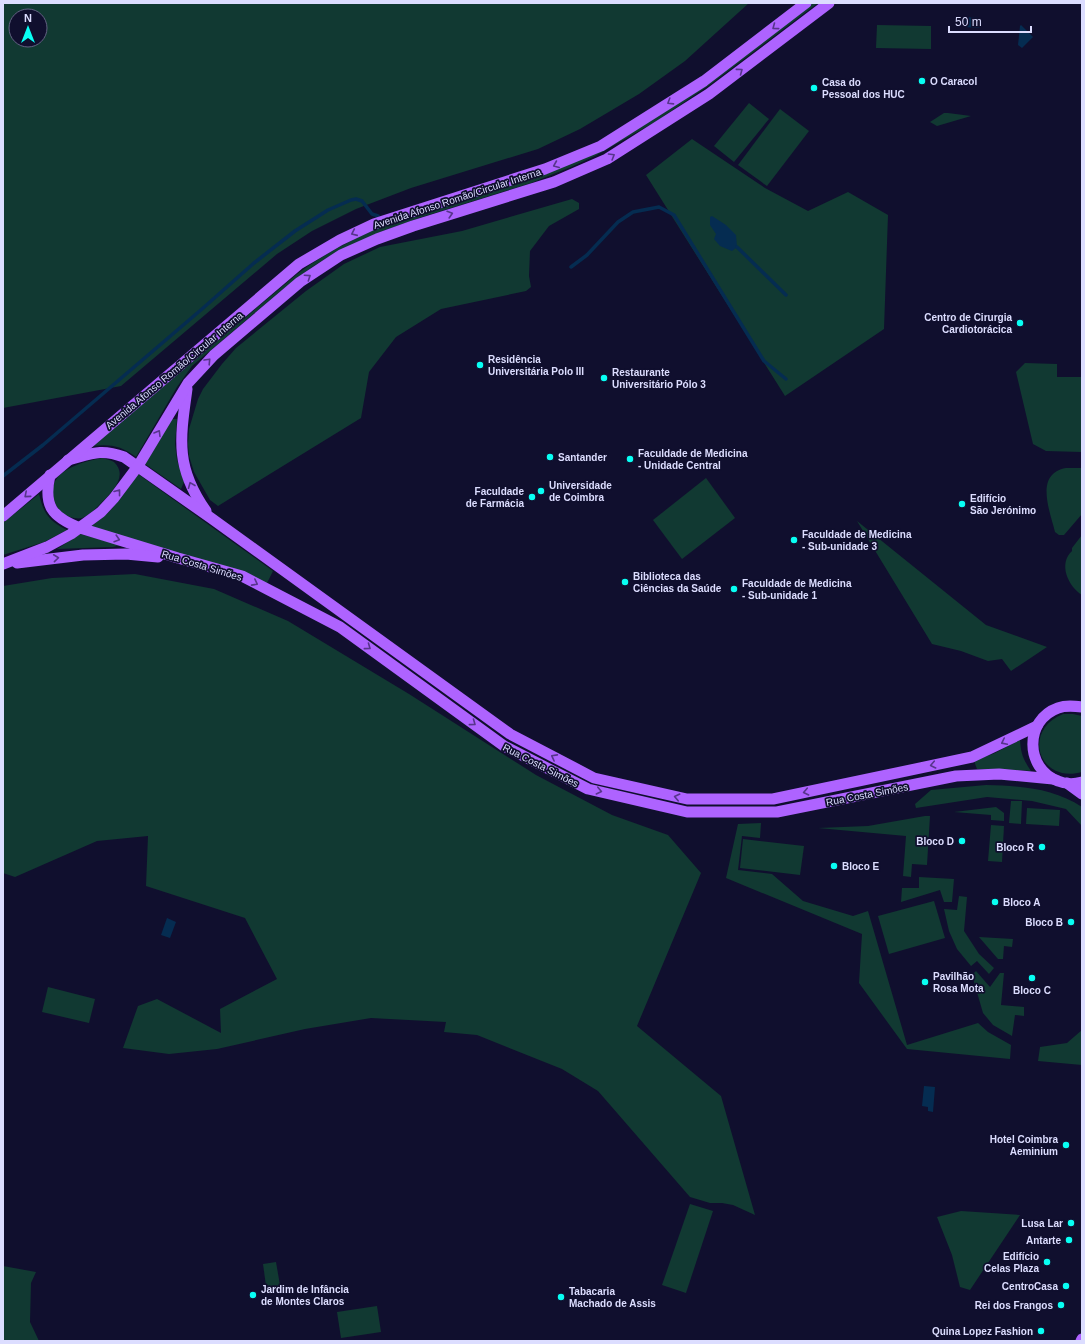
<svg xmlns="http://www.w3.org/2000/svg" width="1085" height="1344" font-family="Helvetica,sans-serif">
<rect width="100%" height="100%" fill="#100f2e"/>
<g fill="#113932" fill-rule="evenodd">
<path d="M3,3h746l-64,58 -46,33 -59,35 -42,20 -127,39 -55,21 -44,22 -35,23 -156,132 -118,22zM16,16h24v24h-24z"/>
<path d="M811,3h7l-107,81 -56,38 -60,34 -24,11 -40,16 -109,34 -42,15 -47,22 -21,13 -29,22 -91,77 -15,21 -41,70c-15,-11 -25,-13 -44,-11l205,-172c24,-18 50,-32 77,-44l223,-78z"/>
<path d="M877,25l54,1v23l-55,-1z"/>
<path d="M749,103l20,16 -35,43 -20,-16z"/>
<path d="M780,109l29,22 -42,55 -29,-21z"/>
<path d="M944,113h4l23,3 -34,10 -7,-4z"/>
<path d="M692,139l73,49 43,23 40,-19 40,23 -4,114 -99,67 -139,-221z"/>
<path d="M572,199l7,4v6l-30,17 -19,25 -1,25 2,11 -5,4 -85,18 -45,28 -27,35 -8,46 -143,88 -8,-6 -16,-28 -5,-16 -1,-12 1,-15 9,-30 5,-10 19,-25 14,-16 70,-57 38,-27 36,-17 82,-16z"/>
<path d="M1025,363l32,1v13h25v75l-36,-1 -13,-7 -17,-72z"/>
<path d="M172,419h5l-2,25 2,16 7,22 -3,7 -36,-25z"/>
<path d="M102,458c4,1 9,2 12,4 15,14 -3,31 -13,41 -5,5 -11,12 -19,15 -3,1 -9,0 -12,-1 -9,-3 -13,-9 -16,-17 -9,-29 28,-38 48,-42z"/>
<path d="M1066,468h16v46l-18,21h-5l-4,-3c-5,-21 -21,-58 11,-64z"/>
<path d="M138,474l135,97 -6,12 -178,-55 19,-15 13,-15z"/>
<path d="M706,478l29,40 -53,41 -29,-39z"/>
<path d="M39,494c5,20 9,26 28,36l-23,12 -41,13v-32z"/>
<path d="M857,521l129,104 61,22 -36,24 -9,-12 -14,2 -27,-10 -29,-7z"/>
<path d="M80,534l40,11 -7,2 -56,2z"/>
<path d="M1082,535v60c-14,-9 -24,-31 -10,-44v-3z"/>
<path d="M135,574l79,15 74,32 121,73 127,81 76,40 56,20 33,38 -64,153 84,70 34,119 -22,-10 -11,-2h-12l-20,-6 -92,-106 -36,-22 -85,-34 -33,-3 2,-10 -75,-4 -66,11 -88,20 -48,5 -46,-6 15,-42 19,-7 64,34 -1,-24 57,-30 -32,-61 -99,-32 2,-50 -51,5 -82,36 -12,-4v-287l49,-8z"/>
<path d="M1063,714h10l9,2v56c-43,12 -61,-41 -19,-58z"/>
<path d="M1020,740c1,14 3,19 11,31l-33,-2h-21l-3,-8 21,-8z"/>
<path d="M986,785c34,1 67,3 96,22v19l-16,-17 -34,-8 -45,-4 -71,11 -1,-4 16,-14z"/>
<path d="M1011,801h11l-1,23 -12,-1z"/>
<path d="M996,807l8,6v8l-13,-1v-5l-37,-3z"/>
<path d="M1027,808l33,2 -1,16 -33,-2z"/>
<path d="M925,816h5l-3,49 -15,-1 -1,13 -8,-1 3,-40 -88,-8 50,-2z"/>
<path d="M761,823l-1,15 -18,-2 -4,34 34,4 31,27 50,15 15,-5 39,134 71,-22 10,9 23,13 -1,14 -103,-10 -48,-66 3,-49 -136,-56 12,-54z"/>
<path d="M991,825l13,1 -2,36 -14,-1z"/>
<path d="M743,839l61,7 -4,29 -60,-7z"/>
<path d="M919,877l35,2 -2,23h-8l-4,-12 -39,12 1,-14h17z"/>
<path d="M959,896l8,1 -3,34 15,23 15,14 -5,6 -12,-13 -6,5 -14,-17 -8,-18 -5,-22 13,1z"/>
<path d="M934,901l11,37 -56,16 -11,-38z"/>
<path d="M979,937l34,2 -1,8 -8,-1 -1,13h-5z"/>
<path d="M976,971l14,16 10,-14h4l-3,32 23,2v9l-9,-1 -3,21 -19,-11 -10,-12 -11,-38z"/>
<path d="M48,987l47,12 -6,24 -47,-11z"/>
<path d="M1082,1030v35l-44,-4 2,-14 27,-4z"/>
<path d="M690,1204l23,7 -27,82 -24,-8z"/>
<path d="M961,1211l59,4 -50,75 -10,-3 -8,-32 -15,-38z"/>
<path d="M276,1262l5,29 -14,2 -4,-29z"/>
<path d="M3,1266l33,6 -5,11 -1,39 9,19h-36z"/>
<path d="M377,1306l4,26 -40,6 -4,-26z"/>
</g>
<g fill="#052c51">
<path d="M963,17l16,1 -4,6 5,4 -16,-1 -6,-4z"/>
<path d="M1021,25l12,12 -11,11 -4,-3 2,-19z"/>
<path d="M712,216l14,9 10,10 1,12 -5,4 -12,-5 -6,-7 2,-5 -6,-9v-8z"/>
<path d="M167,918l9,4 -6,16 -9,-3z"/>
<path d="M924,1086l11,1 -2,25 -5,-1v-4l-6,-1z"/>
</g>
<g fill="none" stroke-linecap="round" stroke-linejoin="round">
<g stroke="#052c51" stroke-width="3.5">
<path d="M737,247l49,48"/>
<path d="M571,267l16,-12 31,-33 15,-10 26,-5 15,8 90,146 22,18"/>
<path d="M3,476l40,-31 159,-136 52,-46 41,-32 33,-21 23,-10 5,-1 6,2 10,13 6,2"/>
</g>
<g stroke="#ae63ff" stroke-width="11">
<path d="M187,389c-7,50 -12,78 19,122"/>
<path d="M68,460c23,-6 32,-12 56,-3l87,61 299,216 84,44 93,21h86l199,-42 65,-31"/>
<path d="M50,475c-7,31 2,42 30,53l98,30 64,18 98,51 164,119 84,43 99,23h90l179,-36 43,-2 54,5"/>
<path d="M3,516l296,-252 41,-24 34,-16 171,-55 56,-23 103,-65 102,-78"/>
<path d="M17,563l66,-8 43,-1 32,3"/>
<path d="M3,564l44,-17 24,-13 30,-22 13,-14 24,-32 50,-83 26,-28 86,-73 41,-27 36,-16 36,-13 141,-44 53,-23 102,-65 120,-91"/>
<path d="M1082,707c-8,-1 -16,-2 -24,1 -34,12 -33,61 0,73 7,3 17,3 24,1"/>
<path d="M1067,783l15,11"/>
<path d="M1081,1341l1,-2"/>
</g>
</g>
<defs><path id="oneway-chevron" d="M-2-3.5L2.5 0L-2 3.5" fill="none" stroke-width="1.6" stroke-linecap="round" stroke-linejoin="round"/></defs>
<g stroke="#57358c">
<use href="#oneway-chevron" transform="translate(775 27) rotate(143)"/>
<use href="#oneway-chevron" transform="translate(740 71) rotate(-37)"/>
<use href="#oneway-chevron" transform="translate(670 102) rotate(148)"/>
<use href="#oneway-chevron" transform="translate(612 156) rotate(-31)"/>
<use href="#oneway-chevron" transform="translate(556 165) rotate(157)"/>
<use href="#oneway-chevron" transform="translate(450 214) rotate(-17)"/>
<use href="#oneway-chevron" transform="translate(354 233) rotate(156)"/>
<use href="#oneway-chevron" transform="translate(308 277) rotate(-34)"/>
<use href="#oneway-chevron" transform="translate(208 361) rotate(-47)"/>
<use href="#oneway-chevron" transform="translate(158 433) rotate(-59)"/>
<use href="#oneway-chevron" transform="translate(191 485) rotate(-112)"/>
<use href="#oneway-chevron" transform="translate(118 492) rotate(-52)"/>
<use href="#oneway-chevron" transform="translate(27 495) rotate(139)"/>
<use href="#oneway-chevron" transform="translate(117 539) rotate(17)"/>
<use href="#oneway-chevron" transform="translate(56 558) rotate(-6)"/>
<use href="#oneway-chevron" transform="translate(255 583) rotate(28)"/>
<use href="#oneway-chevron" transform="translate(368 647) rotate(36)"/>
<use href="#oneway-chevron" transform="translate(473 723) rotate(36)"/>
<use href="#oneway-chevron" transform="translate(1004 742) rotate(154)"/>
<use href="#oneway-chevron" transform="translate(554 757) rotate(-152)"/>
<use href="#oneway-chevron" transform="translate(933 765) rotate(168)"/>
<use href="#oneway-chevron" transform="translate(599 791) rotate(13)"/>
<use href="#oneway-chevron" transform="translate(806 792) rotate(168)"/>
<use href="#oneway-chevron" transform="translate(677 797) rotate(-167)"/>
</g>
<g fill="#08fff4" stroke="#100f2e" stroke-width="1.5">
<circle cx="922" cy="81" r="4"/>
<circle cx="814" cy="88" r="4"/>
<circle cx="1020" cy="323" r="4"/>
<circle cx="480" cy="365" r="4"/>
<circle cx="604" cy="378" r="4"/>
<circle cx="550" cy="457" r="4"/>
<circle cx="630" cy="459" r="4"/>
<circle cx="541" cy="491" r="4"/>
<circle cx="532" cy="497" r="4"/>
<circle cx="962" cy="504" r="4"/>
<circle cx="794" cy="540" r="4"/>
<circle cx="625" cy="582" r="4"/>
<circle cx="734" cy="589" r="4"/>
<circle cx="962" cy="841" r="4"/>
<circle cx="1042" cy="847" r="4"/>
<circle cx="834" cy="866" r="4"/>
<circle cx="995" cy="902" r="4"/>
<circle cx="1071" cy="922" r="4"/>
<circle cx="1032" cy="978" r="4"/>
<circle cx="925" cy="982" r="4"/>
<circle cx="1066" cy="1145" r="4"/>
<circle cx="1071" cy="1223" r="4"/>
<circle cx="1069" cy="1240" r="4"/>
<circle cx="1047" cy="1262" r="4"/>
<circle cx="1066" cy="1286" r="4"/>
<circle cx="253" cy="1295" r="4"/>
<circle cx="561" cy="1297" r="4"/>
<circle cx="1061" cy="1305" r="4"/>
<circle cx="1041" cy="1331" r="4"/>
</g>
<g text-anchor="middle" stroke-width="3.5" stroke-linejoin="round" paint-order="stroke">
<g font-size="10" font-weight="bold" fill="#dcddff" stroke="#100f2e" text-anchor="start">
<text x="930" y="85">O Caracol</text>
<text x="822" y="86">Casa do<tspan x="822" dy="12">Pessoal dos HUC</tspan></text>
<text x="1012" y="321" text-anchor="end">Centro de Cirurgia<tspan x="1012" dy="12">Cardiotorácica</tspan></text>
<text x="488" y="363">Residência<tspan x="488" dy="12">Universitária Polo III</tspan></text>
<text x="612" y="376">Restaurante<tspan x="612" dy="12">Universitário Pólo 3</tspan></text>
<text x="638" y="457">Faculdade de Medicina<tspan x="638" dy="12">- Unidade Central</tspan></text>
<text x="558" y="461">Santander</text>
<text x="549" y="489">Universidade<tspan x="549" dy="12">de Coimbra</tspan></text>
<text x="524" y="495" text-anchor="end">Faculdade<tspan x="524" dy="12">de Farmácia</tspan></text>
<text x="970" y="502">Edifício<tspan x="970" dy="12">São Jerónimo</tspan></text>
<text x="802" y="538">Faculdade de Medicina<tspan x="802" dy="12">- Sub-unidade 3</tspan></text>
<text x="633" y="580">Biblioteca das<tspan x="633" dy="12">Ciências da Saúde</tspan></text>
<text x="742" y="587">Faculdade de Medicina<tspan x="742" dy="12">- Sub-unidade 1</tspan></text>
<text x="954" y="845" text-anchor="end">Bloco D</text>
<text x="1034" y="851" text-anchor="end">Bloco R</text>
<text x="842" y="870">Bloco E</text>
<text x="1003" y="906">Bloco A</text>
<text x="1063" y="926" text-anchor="end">Bloco B</text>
<text x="933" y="980">Pavilhão<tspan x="933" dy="12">Rosa Mota</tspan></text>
<text x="1032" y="994" text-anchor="middle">Bloco C</text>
<text x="1058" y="1143" text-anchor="end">Hotel Coimbra<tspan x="1058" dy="12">Aeminium</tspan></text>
<text x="1063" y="1227" text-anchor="end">Lusa Lar</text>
<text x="1061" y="1244" text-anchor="end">Antarte</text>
<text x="1039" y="1260" text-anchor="end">Edifício<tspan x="1039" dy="12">Celas Plaza</tspan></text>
<text x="1058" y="1290" text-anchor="end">CentroCasa</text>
<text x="261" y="1293">Jardim de Infância<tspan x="261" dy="12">de Montes Claros</tspan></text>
<text x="569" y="1295">Tabacaria<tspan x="569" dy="12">Machado de Assis</tspan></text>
<text x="1053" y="1309" text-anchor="end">Rei dos Frangos</text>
<text x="1033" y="1335" text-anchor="end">Quina Lopez Fashion</text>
</g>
<g font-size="10" fill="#dcddff" stroke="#100f2e">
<text transform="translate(457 198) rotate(-18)" y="4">Avenida Afonso Romão/Circular Interna</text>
<text transform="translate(174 370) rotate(-40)" y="4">Avenida Afonso Romão/Circular Interna</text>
<text transform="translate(202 565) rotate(17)" y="4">Rua Costa Simões</text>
<text transform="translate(541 765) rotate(27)" y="4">Rua Costa Simões</text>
<text transform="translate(867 794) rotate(-11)" y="4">Rua Costa Simões</text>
</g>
</g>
<rect width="1085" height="1344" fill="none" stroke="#dcddff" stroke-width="8"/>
<g transform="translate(28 28)"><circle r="19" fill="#100f2e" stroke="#626182"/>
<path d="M0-3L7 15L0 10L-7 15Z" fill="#08fff4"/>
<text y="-6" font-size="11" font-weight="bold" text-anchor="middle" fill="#dcddff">N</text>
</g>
<path d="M949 26v6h82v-6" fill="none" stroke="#dcddff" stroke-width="2"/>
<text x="955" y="26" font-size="12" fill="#dcddff" stroke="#100f2e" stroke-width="3" paint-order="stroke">50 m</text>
</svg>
